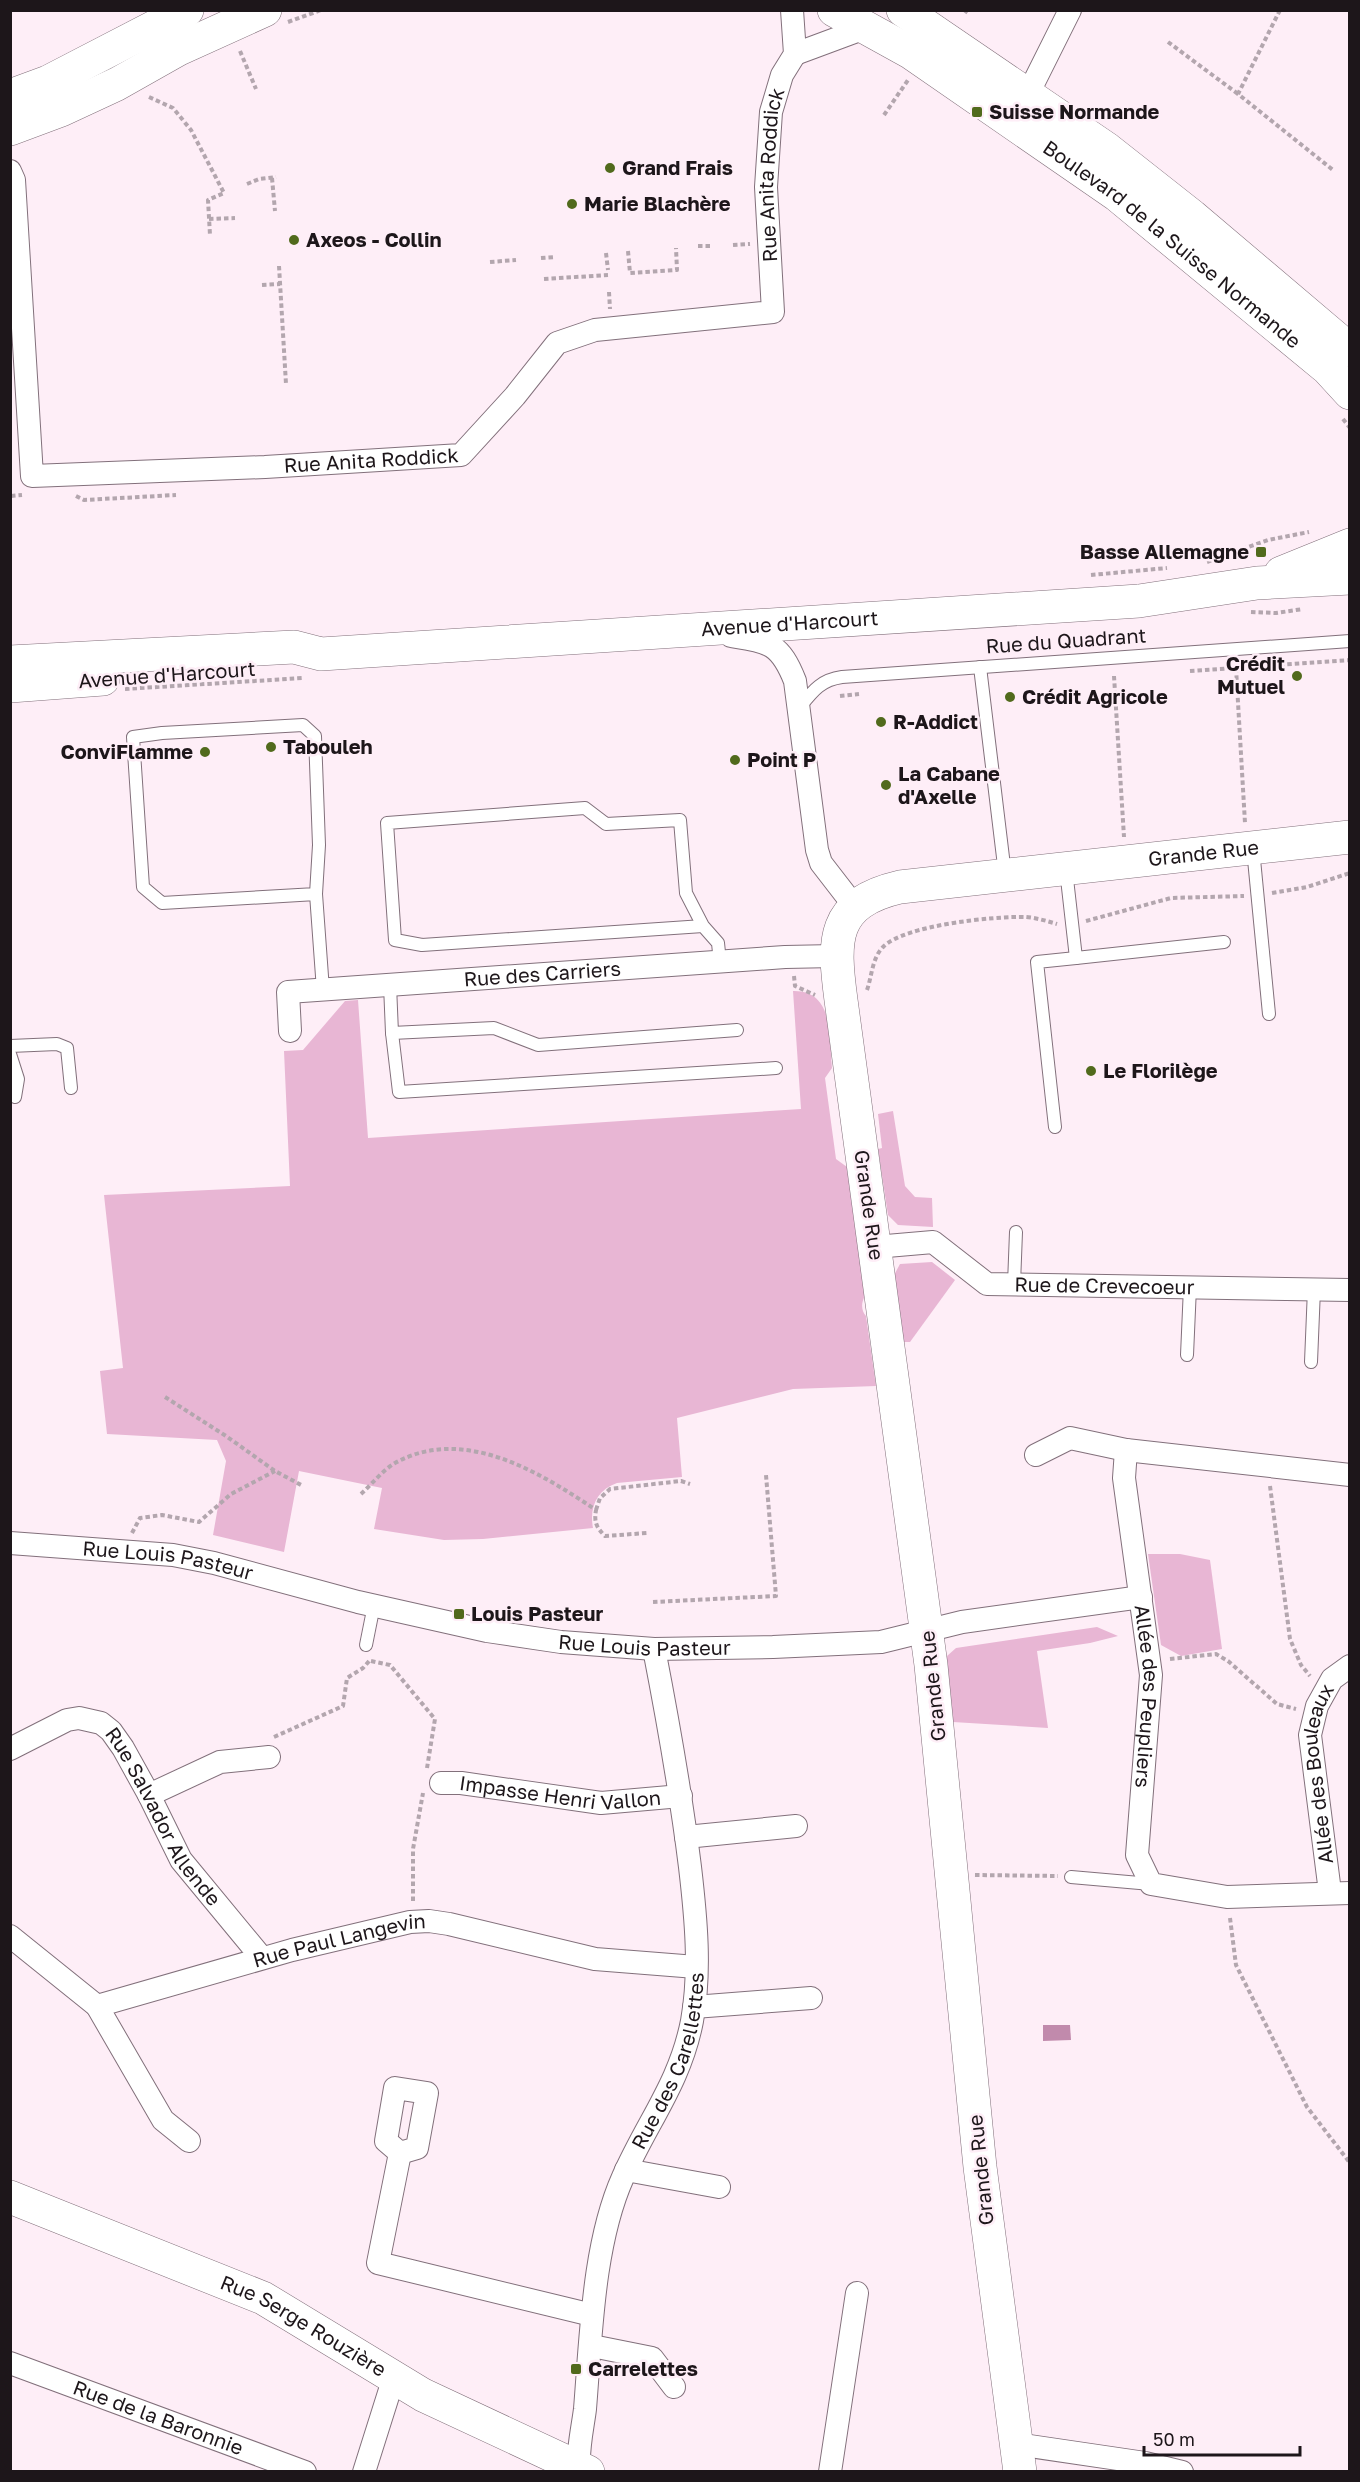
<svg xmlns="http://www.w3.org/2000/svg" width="1360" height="2482" font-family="'Golos Text',sans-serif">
<rect width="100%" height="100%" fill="#feeef7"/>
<g fill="#e8b6d4">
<path d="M793,991c42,-1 36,48 39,77l-7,10 11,81 11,8 18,129c-4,6 -4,15 1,20l10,70 -83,3 -116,29 5,59 -65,6c-20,7 -28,24 -24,45l-110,11 -39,1 -70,-11 8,-41 -83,-17 -15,81 -71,-17 13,-74 -9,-21 -110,-6 -7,-63 23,-3 -19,-173 186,-9 -6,-135 19,-1 42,-49 13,-1 10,138 433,-29z"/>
<path d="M893,1111l12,75 10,11 17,1 1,29 -35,-2 -10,-10 -10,-66 4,-1 -4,-34z"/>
<path d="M932,1262l23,18 -45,62h-7l-9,-67 6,-11z"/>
<path d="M1148,1554h32l30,6 12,89 -41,7 -20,-11z"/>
<path d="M1097,1627l21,9 -28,7 -53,8 11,77 -95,-6 -7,-47 1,-19 9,-8z"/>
</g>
<path fill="#c18aac" d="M1043,2025h27l1,15 -28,1z"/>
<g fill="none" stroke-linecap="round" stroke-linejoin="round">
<g stroke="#82707b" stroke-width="14">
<g id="lane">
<path d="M980,667l25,207"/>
<path d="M799,708c13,-16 21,-28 43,-31l508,-36"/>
<path d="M1253,849l16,165"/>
<path d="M1066,870l10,88 148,-16"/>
<path d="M316,894l-154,9 -19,-16 -10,-150 29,-4 141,-8 12,11 4,109 -3,49 7,96"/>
<path d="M703,926l-281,19 -27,-5 -8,-117 198,-15 21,16 74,-4 6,73 17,33 15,17 2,19"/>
<path d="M390,985l2,48 102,-5 44,17 199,-15"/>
<path d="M392,1033l7,59 377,-24"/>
<path d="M10,1046l47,-2 10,4 4,40"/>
<path d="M10,1054l8,25 -3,18"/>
<path d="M1055,1127l-18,-165 39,-4"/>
<path d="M1014,1284l2,-52"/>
<path d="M1187,1355l3,-68"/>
<path d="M1311,1362l3,-73"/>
<path d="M366,1645l8,-40"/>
<path d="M1071,1877l80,7"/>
</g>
</g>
<g stroke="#82707b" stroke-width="24">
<g id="street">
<path d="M795,54l70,-26"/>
<path d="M1021,108l49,-98"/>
<path id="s1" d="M10,171l4,9 18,296 233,-9 196,-12 54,-59 42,-53 38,-13 178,-18 -7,-125 5,-75 11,-37 13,-21 -3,-44"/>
<path d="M731,636c38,6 49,7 64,45l22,169 4,13 34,44"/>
<path id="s2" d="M290,1031l-2,-39 497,-35 50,-1"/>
<path id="s3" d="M875,1247l58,-5 54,42 363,6"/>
<path id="s4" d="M1126,1450l-2,28 27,197 -14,180 14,29 76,13 123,-4"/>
<path d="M1036,1455l34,-17 56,12 224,25"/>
<path id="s5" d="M10,1543l163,12 41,8 144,39 129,29 74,11 93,7 119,-2 108,-5 81,-20 179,-25"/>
<path id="s6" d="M10,1749l57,-29 12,-2 22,5 10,8 12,17 26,47 32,65 81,98"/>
<path id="s7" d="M441,1783h20l140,20 80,-7"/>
<path d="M149,1795l71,-33 49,-5"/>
<path d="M686,1837l110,-11"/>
<path id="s8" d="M1330,1892l-20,-157 7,-29 15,-27 18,-13"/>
<path id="s9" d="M10,1936l87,70 195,-56 118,-28 19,-1 20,3 146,35 101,8"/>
<path d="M97,2006l66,114 26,21"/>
<path d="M694,2007l117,-9"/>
<path d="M395,2088l32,5 -10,55 -17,5 -14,-12z"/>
<path d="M400,2153l-22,110 214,52"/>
<path d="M626,2170l93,17"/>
<path d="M592,2346l60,12 22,29"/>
<path id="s10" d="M10,2363l295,109"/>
<path d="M1016,2444l129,19 37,9"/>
<path d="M364,2472l30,-95"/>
<path id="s11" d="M580,2472c-4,-16 3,-46 5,-63 6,-73 8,-165 38,-232 24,-55 57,-94 69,-156 9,-50 4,-103 -2,-154 -9,-73 -22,-146 -36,-218"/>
<path d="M830,2472l27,-179"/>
</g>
</g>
<g stroke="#82707b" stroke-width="34">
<g id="secondary">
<path id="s12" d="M834,10l76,42 207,143 211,174 22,24"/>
<path d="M903,10l204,139 85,67 158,134"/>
<path d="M10,96l38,-14 139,-72"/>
<path d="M10,129l51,-19 56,-26 62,-35 86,-39"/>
<path d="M1281,573l69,-28"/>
<path id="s13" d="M10,662l284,-15 27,7 818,-53 118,-18 93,-5"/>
<path d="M10,686l93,-7"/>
<path id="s14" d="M10,2197l253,101 160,97 165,77"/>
<path id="s15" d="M1020,2472l-40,-305 -49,-502 -90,-665c-8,-60 -10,-97 59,-113l450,-50"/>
</g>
</g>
<g stroke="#b3a6ae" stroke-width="4" stroke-dasharray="4.5 3" stroke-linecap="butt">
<path d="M964,10l4,3 2,-3"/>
<path d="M1280,10l-42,84 95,76"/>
<path d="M288,22l33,-12"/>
<path d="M1168,42l70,52"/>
<path d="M240,51l16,38"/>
<path d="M149,97l24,11 18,22 33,63 -16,7 2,35"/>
<path d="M884,115l24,-35"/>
<path d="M272,178l3,33"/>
<path d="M247,184l12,-5 17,-2"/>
<path d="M209,219l26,-1"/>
<path d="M733,245l17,-1"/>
<path d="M698,246h13"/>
<path d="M628,251l2,22 47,-3 -1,-22"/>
<path d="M606,253l2,17"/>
<path d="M541,258l14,-1"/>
<path d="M490,262l26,-2"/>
<path d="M279,266l7,118"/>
<path d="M544,279l64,-4"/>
<path d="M262,285l18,-1"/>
<path d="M609,292l1,17"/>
<path d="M1343,419l7,9"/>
<path d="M11,496l11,-1"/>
<path d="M76,496l8,4 92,-5"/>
<path d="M1207,562l61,-22 41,-8"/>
<path d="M1091,575l76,-7"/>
<path d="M1251,612l25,1 27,-4"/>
<path d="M1236,668l9,155"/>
<path d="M1190,671l160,-11"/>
<path d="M1114,676l10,161"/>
<path d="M125,689l178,-11"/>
<path d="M840,696l19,-2"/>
<path d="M1272,893l35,-6 43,-14"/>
<path d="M1086,921l85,-23 73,-2"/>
<path d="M794,976l1,10 20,9"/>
<path d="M867,990c5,-14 5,-32 16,-43 21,-22 112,-31 143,-30 11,1 21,4 31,7"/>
<path d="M165,1397l61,39 49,35 28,15"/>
<path d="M1270,1486l20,153 11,26 9,11"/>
<path d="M361,1494c11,-10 22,-24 34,-31 69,-38 144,9 201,47 -2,12 0,17 9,26l42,-3"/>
<path d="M596,1510l4,-12 10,-9 71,-8 9,3"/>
<path d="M132,1533l8,-15 22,-3 37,7 32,-28 44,-23"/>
<path d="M653,1602l123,-6 -10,-121"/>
<path d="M1170,1659l46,-5 12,7 49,43 19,5"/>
<path d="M371,1661l19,4 45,54 -8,49"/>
<path d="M274,1737l69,-31 4,-28 16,-10 7,-8"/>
<path d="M975,1875l83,1"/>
<path d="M413,1901v-52l10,-56"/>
<path d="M1230,1918l6,47 71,142 43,56"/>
</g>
<use href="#lane" stroke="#fff" stroke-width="12"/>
<use href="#street" stroke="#fff" stroke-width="22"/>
<use href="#secondary" stroke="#fff" stroke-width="33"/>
</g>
<g fill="#516a1c" stroke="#feeef7" stroke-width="2">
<rect x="971" y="106" width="12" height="12" rx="3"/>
<circle cx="610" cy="168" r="6"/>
<circle cx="572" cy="204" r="6"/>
<circle cx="294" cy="240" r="6"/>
<rect x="1255" y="546" width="12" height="12" rx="3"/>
<circle cx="1297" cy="676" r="6"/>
<circle cx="1010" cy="697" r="6"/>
<circle cx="881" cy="722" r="6"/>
<circle cx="271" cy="747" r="6"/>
<circle cx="205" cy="752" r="6"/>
<circle cx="735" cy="760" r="6"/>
<circle cx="886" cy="785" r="6"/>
<circle cx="1091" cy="1071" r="6"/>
<rect x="453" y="1608" width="12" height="12" rx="3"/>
<rect x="570" y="2363" width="12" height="12" rx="3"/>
</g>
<g text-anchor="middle" stroke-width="5" stroke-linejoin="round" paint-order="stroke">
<g font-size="20" font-weight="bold" fill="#1d161a" stroke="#feeef7" text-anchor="start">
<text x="989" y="119">Suisse Normande</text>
<text x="622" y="175">Grand Frais</text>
<text x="584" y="211">Marie Blachère</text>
<text x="306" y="247">Axeos - Collin</text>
<text x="1249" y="559" text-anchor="end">Basse Allemagne</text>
<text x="1285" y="671" text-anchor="end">Crédit<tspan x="1285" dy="23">Mutuel</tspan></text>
<text x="1022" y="704">Crédit Agricole</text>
<text x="893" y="729">R-Addict</text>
<text x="283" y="754">Tabouleh</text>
<text x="193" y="759" text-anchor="end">ConviFlamme</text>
<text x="747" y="767">Point P</text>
<text x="898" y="781">La Cabane<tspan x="898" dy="23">d'Axelle</tspan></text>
<text x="1103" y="1078">Le Florilège</text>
<text x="471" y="1621">Louis Pasteur</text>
<text x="588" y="2376">Carrelettes</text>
</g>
<g font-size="20" fill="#1d161a" stroke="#feeef7">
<text dy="7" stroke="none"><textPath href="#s1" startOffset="1240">Rue Anita Roddick</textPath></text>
<text dy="7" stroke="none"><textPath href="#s12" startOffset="412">Boulevard de la Suisse Normande</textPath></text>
<text dy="7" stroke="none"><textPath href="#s1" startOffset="646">Rue Anita Roddick</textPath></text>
<text dy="7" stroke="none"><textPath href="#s13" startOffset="782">Avenue d'Harcourt</textPath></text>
<text transform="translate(1066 641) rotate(-4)" y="7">Rue du Quadrant</text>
<text transform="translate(167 675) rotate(-4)" y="7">Avenue d'Harcourt</text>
<text dy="7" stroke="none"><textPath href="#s15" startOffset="1936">Grande Rue</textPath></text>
<text dy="7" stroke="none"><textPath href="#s2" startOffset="294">Rue des Carriers</textPath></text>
<text transform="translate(869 1205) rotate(82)" y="7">Grande Rue</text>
<text dy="7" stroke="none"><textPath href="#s3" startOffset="244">Rue de Crevecoeur</textPath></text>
<text dy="7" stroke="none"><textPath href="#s5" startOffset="159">Rue Louis Pasteur</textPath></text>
<text dy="7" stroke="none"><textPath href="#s5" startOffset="645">Rue Louis Pasteur</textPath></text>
<text transform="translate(933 1686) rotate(-96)" y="7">Grande Rue</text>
<text dy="7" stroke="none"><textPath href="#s4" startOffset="248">Allée des Peupliers</textPath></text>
<text dy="7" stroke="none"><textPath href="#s8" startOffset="120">Allée des Bouleaux</textPath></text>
<text dy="7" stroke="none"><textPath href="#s7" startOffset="120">Impasse Henri Vallon</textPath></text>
<text dy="7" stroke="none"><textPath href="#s6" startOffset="212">Rue Salvador Allende</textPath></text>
<text dy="7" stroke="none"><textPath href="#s9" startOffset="363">Rue Paul Langevin</textPath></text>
<text dy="7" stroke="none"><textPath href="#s11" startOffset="426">Rue des Carellettes</textPath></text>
<text transform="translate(981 2170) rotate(-96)" y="7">Grande Rue</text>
<text dy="7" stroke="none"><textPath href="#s14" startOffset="321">Rue Serge Rouzière</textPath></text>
<text dy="7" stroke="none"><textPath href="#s10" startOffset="158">Rue de la Baronnie</textPath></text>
</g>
</g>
<rect width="1360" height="2482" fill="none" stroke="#1d161a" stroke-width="24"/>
<path d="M1144 2446v9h156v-9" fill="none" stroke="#1d161a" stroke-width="3"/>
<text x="1153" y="2446" font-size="18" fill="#1d161a" stroke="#feeef7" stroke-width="4.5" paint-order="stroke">50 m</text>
</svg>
